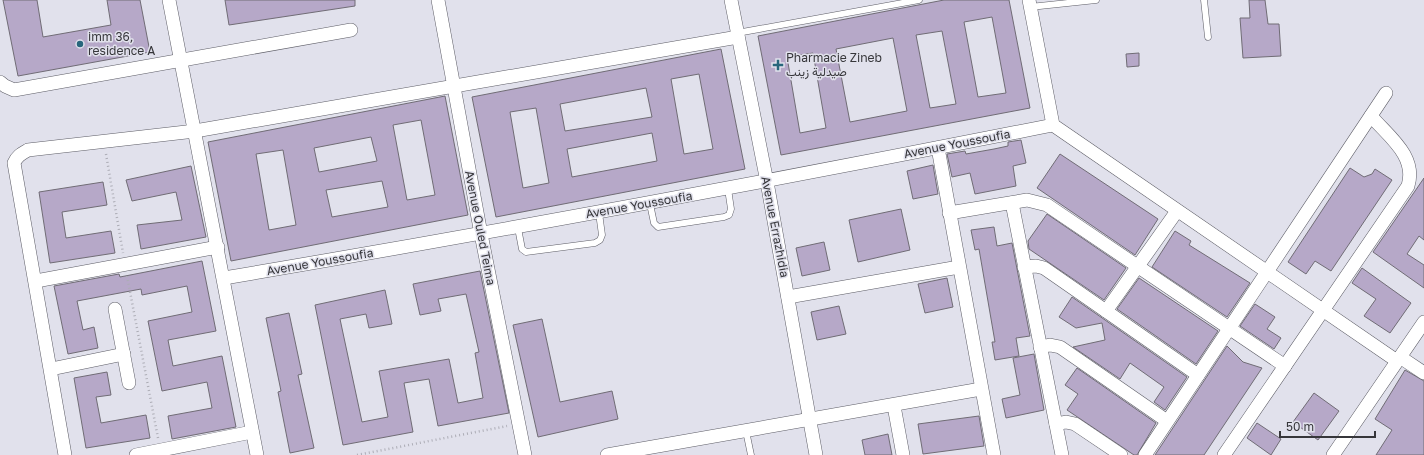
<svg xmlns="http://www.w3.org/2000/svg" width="1424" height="455" font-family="'Golos Text',Vazirmatn,sans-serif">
<rect width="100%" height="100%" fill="#e1e1ec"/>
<g fill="#b6a8c8" stroke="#706c75" fill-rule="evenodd">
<path d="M3,0h34l6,37 68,-12 -4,-25h33l10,52 -132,24z"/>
<path d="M225,0h130v6l-126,19z"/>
<path d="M944,0h65l21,108 -249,47 -23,-119zM992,17l14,76 -28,4 -14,-75zM942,31l14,73 -26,4 -14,-73zM893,38l14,73 -57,11 -14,-73zM813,53l13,75 -26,5 -13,-76z"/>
<path d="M1249,0h16l3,24h11l2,32 -38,2 -3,-40h10z"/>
<path d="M721,49l24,120 -249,48 -24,-120zM699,74l14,75 -29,5 -13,-75zM646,88l6,29 -87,14 -5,-27zM536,108l13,75 -26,5 -13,-76zM652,133l5,28 -85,16 -5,-28z"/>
<path d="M1139,53v13l-12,1 -1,-13z"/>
<path d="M445,96l23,119 -237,46 -23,-119zM421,120l14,75 -28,5 -14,-75zM371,137l6,24 -58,11 -5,-24zM283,150l13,75 -27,5 -13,-76zM382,181l6,26 -56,10 -6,-27z"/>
<path d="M1021,140l5,23 -13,3 3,20 -41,8 -5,-21 -18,4 -5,-23 18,-3 1,3 28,-5 14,-3v-4z"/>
<path d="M1060,154l98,65 -23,36 -98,-67z"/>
<path d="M933,165l5,29 -25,5 -6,-28z"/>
<path d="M191,166l15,71 -65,12 -4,-24 45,-5 -6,-28 -44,9 -6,-21z"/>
<path d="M1350,168l14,9 8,-3 3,-5 17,11 -61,91 -16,-10 -9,13 -18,-12z"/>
<path d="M1424,178v62l-5,-4 -12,18 17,11v23l-51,-36z"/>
<path d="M103,182l4,23 -45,7 4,26 45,-7 4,22 -65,10 -11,-71z"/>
<path d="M901,209l9,41 -52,12 -9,-42z"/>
<path d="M1047,214l79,54 -22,32 -75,-51 -1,-8z"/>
<path d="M994,227l3,19 15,-3 18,93 -14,2 3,18 -24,4 -3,-18h3l-16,-93 -4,1 -4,-20z"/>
<path d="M1175,231l16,10 -2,4 61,38 -23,34 -75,-50z"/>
<path d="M824,242l6,28 -28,6 -6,-28z"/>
<path d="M202,261l14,70 -48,9 5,26 49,-10 14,71 -64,12 -4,-23 44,-8 -5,-26 -45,9 -14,-70 44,-9 -5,-26 -45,9 -1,-6 -64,12 6,29 11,-3 4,21 -30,6 -14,-68 65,-12 1,3z"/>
<path d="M1362,268l49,35 -21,30 -26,-17 12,-17 -24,-16z"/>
<path d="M480,271l29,142 -71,13 -9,-47 -25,4 9,49 -70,13 -28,-140 70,-15 7,34 -23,4 -3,-14 -26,5 22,103 26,-5 -9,-46 70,-12 9,44 25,-5 -8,-45 4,-1 -13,-58 -28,5 3,12 -21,4 -7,-31z"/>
<path d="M947,278l6,29 -28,6 -7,-29z"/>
<path d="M1139,278l79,53 -22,33 -79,-55z"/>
<path d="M1072,297l115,80 -22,33 -11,-8 10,-15 -34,-24 -10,16 -47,-32 32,-7 -3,-17 -26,5 -17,-11z"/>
<path d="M1255,304l20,13 -8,12 14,9 -7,11 -34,-23z"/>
<path d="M839,306l7,28 -29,6 -6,-28z"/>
<path d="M289,313l13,61 -4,1 16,73 -24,5 -12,-61 3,-1 -15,-73z"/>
<path d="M542,319l18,83 52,-11 6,28 -80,18 -25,-112z"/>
<path d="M1227,346l16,16 19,6 -58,87h-49z"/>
<path d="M1034,354l10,56 -38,8 -4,-19 18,-4 -7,-37z"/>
<path d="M1077,368l79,55 -19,32h-3l-67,-45 11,-16 -13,-9z"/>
<path d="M1405,370l19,11v74h-48l16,-25 -17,-11z"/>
<path d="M107,372l4,23 -15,2 5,26 45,-8 4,23 -64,10 -12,-70z"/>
<path d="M1314,393l25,18 -21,29 -25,-18z"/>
<path d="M979,416l5,30 -61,8 -5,-30z"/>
<path d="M1257,423l24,16 -10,16 -24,-17z"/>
<path d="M888,434l4,21h-27l-3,-15z"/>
</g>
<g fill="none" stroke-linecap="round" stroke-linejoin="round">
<g stroke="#5d5d66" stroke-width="7">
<g id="lane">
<path d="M1204,0l4,37"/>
<path d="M1030,7l66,-7"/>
<path d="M737,33l182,-33"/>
<path d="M650,204l4,19 4,4 66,-10 5,-2 2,-6 -3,-20"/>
<path d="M518,228l4,21 4,3 69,-9 5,-3 2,-5 -3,-22"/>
<path d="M746,431l5,24"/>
</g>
</g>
<g stroke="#5d5d66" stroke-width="14">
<g id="street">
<path d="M169,0l88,455"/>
<path d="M438,0l43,234 44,221"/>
<path d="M731,0l36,182 49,273"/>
<path d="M1029,0l24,125 344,236"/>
<path d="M0,82l5,4 9,4 337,-60"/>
<path d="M938,148l56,307"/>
<path d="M1012,203l50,252"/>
<path d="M949,213l78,-13 20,5 238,161"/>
<path d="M1024,267l12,-1 8,2 154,107"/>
<path d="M224,278c277,-47 553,-98 829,-153"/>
<path d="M36,281l182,-34"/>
<path d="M788,297l171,-30"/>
<path d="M115,309l14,74"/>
<path d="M1106,311l71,-100"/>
<path d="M1040,347l10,-2 10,2 107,74"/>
<path d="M1400,357l24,16"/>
<path d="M51,369l73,-15"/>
<path d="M894,406l9,49"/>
<path d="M1056,424l10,-2 9,2 46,31"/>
<path d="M65,455l-51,-292c3,-7 7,-9 14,-13l167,-19 543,-94"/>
<path d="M136,455l116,-23"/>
<path d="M607,455l374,-66"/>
<path d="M1145,455l241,-362"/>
<path d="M1224,455l184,-269c9,-30 -19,-49 -37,-70"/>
<path d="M1333,455l91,-133"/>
</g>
</g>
<g stroke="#adadb6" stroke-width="2.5" stroke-dasharray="1 3" stroke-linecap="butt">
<path d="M106,154l17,99"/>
<path d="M127,276l31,162"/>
<path d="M357,455l150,-29"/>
</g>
<use href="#lane" stroke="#fff" stroke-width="6"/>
<use href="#street" stroke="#fff" stroke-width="13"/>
</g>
<g fill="#28667c" stroke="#e1e1ec" stroke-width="1.5">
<circle cx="80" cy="44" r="4"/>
<path d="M776 59h4v4h4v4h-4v4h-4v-4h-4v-4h4z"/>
</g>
<g text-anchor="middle" stroke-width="3" stroke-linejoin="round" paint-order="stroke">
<g font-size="12" fill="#36363a" stroke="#e1e1ec" text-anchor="start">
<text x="88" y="41">imm 36,<tspan x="88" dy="14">residence A</tspan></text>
<text x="786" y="62">Pharmacie Zineb<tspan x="786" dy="14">صيدلية زينب</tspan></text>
</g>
<g font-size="12" fill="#36363a" stroke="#e1e1ec">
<text transform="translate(957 144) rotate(-11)" y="4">Avenue Youssoufia</text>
<text transform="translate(639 205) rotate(-10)" y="4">Avenue Youssoufia</text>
<text transform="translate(775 227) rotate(79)" y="4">Avenue Errazhidia</text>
<text transform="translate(480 228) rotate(79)" y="4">Avenue Ouled Teima</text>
<text transform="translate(320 262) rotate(-10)" y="4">Avenue Youssoufia</text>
</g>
</g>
<path d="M1280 431v6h95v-6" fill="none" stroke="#36363a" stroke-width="2"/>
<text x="1286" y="431" font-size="12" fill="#36363a" stroke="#e1e1ec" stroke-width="3" paint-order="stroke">50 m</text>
</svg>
